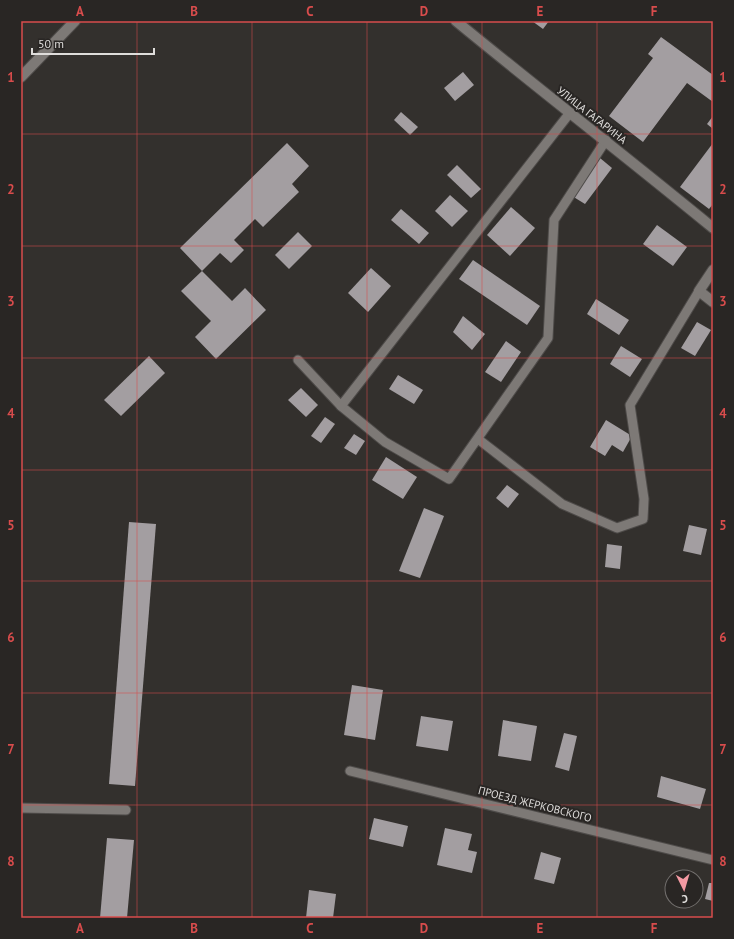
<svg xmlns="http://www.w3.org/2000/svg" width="734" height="939" font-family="'PT Sans',sans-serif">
<rect width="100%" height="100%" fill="#33302d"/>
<g fill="#a39ea1">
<path d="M532,21h17l-6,8z"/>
<path d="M661,37l52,38v27l-26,-19 -44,59 -34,-26 44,-58 -5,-4z"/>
<path d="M463,72l11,13 -19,16 -11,-13z"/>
<path d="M401,112l17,15 -8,8 -16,-15z"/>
<path d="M713,116v13l-6,-5z"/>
<path d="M287,143l22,23 -17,18 7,8 -36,35 -8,-8 -21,21 10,10 -13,13 -11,-10 -18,18 -22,-23z"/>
<path d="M713,143v61l-4,5 -29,-22z"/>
<path d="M600,158l12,10 -27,36 -13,-8z"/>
<path d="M457,165l24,24 -10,9 -24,-23z"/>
<path d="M450,195l18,16 -16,16 -17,-16z"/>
<path d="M511,207l24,21 -25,28 -23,-21z"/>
<path d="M401,209l28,24 -10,11 -28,-24z"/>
<path d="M657,225l30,22 -14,19 -30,-22z"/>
<path d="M298,232l14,14 -23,23 -14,-14z"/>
<path d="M473,260l67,46 -13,19 -68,-46z"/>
<path d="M371,268l20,18 -23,26 -20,-19z"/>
<path d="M202,271l30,30 13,-13 21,22 -50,49 -21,-22 16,-16 -30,-30z"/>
<path d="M596,299l33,21 -10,15 -32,-21z"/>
<path d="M463,316l22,18 -13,16 -19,-18z"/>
<path d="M697,322l14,8 -16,26 -14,-8z"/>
<path d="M506,341l15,11 -20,30 -16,-10z"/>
<path d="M621,346l21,13 -12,18 -20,-13z"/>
<path d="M149,356l16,17 -44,43 -17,-16z"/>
<path d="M398,375l25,15 -9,14 -25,-15z"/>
<path d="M301,388l17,17 -12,12 -18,-17z"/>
<path d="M325,417l10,7 -14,19 -10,-7z"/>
<path d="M606,420l26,16 -9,16 -11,-7 -7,11 -15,-9z"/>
<path d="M354,434l11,7 -9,14 -12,-7z"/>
<path d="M386,457l31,20 -14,22 -31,-19z"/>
<path d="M507,485l12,9 -11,14 -12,-10z"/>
<path d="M424,508l20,8 -24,62 -21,-7z"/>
<path d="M129,522l27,2 -21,262 -26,-2z"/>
<path d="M689,525l18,4 -6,26 -18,-4z"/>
<path d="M607,544l15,2 -2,23 -15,-2z"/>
<path d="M352,685l31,5 -8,50 -31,-5z"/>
<path d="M421,716l32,5 -5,30 -32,-5z"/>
<path d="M503,720l34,6 -6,35 -33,-5z"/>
<path d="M564,733l13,3 -8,35 -14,-4z"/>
<path d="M661,776l45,13 -6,20 -43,-12z"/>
<path d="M374,818l34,8 -5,21 -34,-8z"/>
<path d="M445,828l27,6 -4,16 9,2 -5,21 -35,-8z"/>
<path d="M107,838l27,2 -7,78h-27z"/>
<path d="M541,852l20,6 -7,26 -20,-5z"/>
<path d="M709,883h4v18l-8,-2z"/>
<path d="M309,890l27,4 -3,24h-27z"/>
</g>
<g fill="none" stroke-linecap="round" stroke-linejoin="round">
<g stroke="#4e4b49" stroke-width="11">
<g id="service">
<path d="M298,360l43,46 44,36 64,37 99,-141 6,-118 52,-80"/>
<path d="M341,406l228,-292"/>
<path d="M478,439l84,65 55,24 26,-9 1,-20 -14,-94 69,-114"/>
<path d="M350,771l363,89"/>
<path d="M21,808l105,2"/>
</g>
</g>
<g stroke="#4e4b49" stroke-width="12">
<g id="minor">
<path d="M456,21c85,70 172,137 257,207"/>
<path d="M713,270l-14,21 14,11"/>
</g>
</g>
<g stroke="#4e4b49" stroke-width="12">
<path id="tertiary" d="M21,77l54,-56"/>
</g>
<use href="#service" stroke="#7d7976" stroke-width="9"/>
<use href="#minor" stroke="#7d7976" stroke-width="10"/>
<use href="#tertiary" stroke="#7d7976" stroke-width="10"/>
</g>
<path fill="none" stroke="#d84c4c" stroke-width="1" stroke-opacity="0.55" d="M137,21v897M252,21v897M367,21v897M482,21v897M597,21v897M21,134h692M21,246h692M21,358h692M21,470h692M21,581h692M21,693h692M21,805h692"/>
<g text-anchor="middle" stroke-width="4" stroke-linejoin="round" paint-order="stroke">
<g font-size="11" fill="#dfdddb" stroke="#292624">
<text transform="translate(592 115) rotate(38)" y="4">УЛИЦА ГАГАРИНА</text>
<text transform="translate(535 804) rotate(14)" y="4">ПРОЕЗД ЖЕРКОВСКОГО</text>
</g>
</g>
<rect width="734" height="939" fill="none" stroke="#292624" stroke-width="44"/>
<g transform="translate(684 889) rotate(175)"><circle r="19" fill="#292624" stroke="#726f6d"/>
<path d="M0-3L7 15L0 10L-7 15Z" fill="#f49aa3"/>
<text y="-6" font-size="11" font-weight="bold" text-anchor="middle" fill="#dfdddb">С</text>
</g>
<path d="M32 48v6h122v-6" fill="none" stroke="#dfdddb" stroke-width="2"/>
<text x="38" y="48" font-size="12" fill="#dfdddb" stroke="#292624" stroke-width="3" paint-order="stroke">50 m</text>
<rect x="22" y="22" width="690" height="895" fill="none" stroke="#d84c4c" stroke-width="1.5"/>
<g font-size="13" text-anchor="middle" font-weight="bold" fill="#d84c4c">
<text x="80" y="16">A</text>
<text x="194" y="16">B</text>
<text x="310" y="16">C</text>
<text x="424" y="16">D</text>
<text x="540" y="16">E</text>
<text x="654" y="16">F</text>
<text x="11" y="82">1</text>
<text x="723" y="82">1</text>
<text x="11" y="194">2</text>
<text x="723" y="194">2</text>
<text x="11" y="306">3</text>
<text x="723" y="306">3</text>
<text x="11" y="418">4</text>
<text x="723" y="418">4</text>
<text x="11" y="530">5</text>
<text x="723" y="530">5</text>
<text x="11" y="642">6</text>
<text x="723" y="642">6</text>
<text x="11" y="754">7</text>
<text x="723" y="754">7</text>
<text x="11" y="866">8</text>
<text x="723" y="866">8</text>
<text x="80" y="933">A</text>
<text x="194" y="933">B</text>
<text x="310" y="933">C</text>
<text x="424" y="933">D</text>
<text x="540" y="933">E</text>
<text x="654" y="933">F</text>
</g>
</svg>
